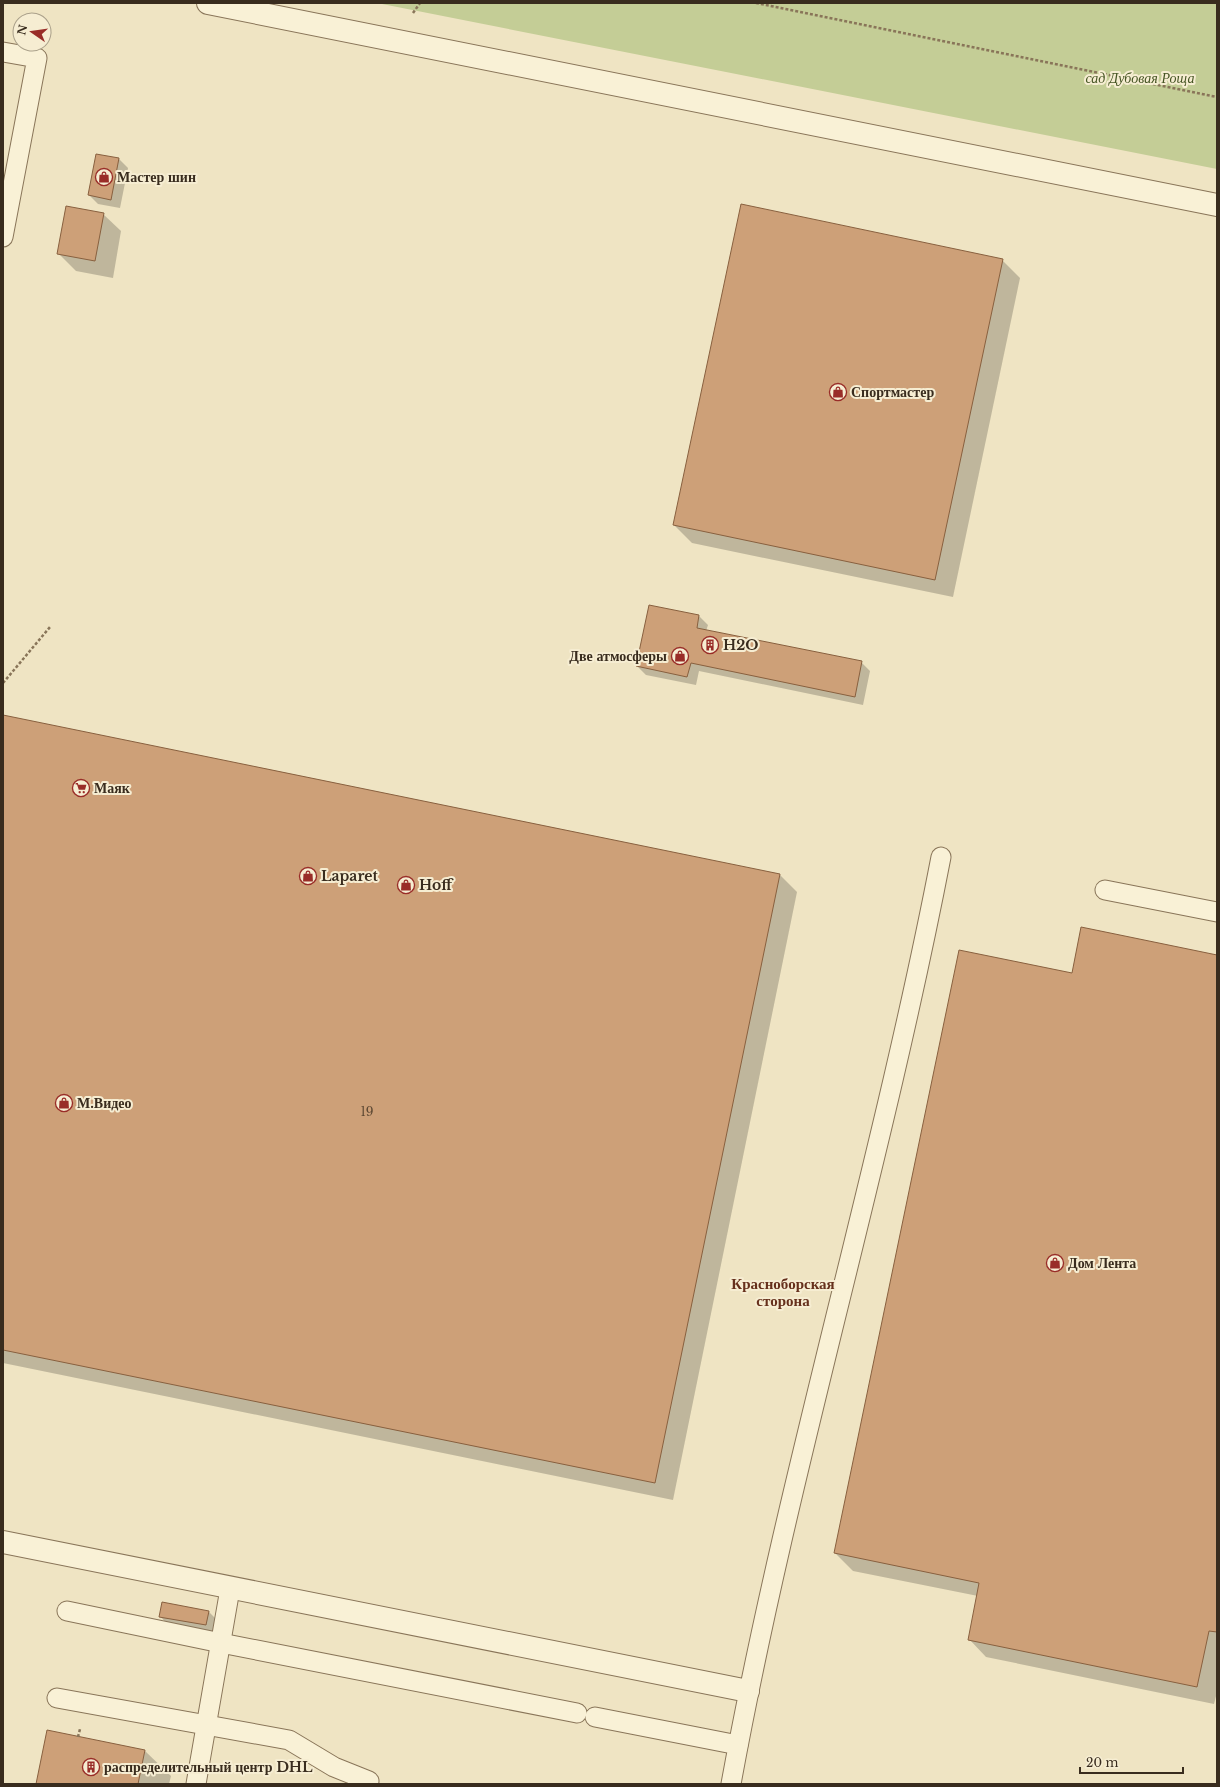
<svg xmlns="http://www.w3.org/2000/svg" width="1220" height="1787" font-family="'Libre Baskerville',serif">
<rect width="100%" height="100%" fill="#efe4c3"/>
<path fill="#c4cd96" d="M377,3h840v166z"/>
<g fill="#0003">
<path d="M97,155l22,4 9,9 -8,40 -22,-4 -9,-9z"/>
<path d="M103,214l18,17 -8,47 -37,-7 -18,-18z"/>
<path d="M1002,260l18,18 -67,319 -261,-54 -18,-18z"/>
<path d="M649,606l50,10 9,9 -2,6 155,31 9,9 -7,34 -164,-34 -3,14 -50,-10 -9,-9z"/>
<path d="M3,716l777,159 17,17 -124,608 -670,-137z"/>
<path d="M1217,956v736l-3,12 -228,-47 -17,-18 9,-43 -125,-25 -18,-18 238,-579z"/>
<path d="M209,1612l8,8 -2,13 -47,-8 -8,-9z"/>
<path d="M145,1751l26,25 -2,8h-132z"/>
</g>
<g fill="#cda078" stroke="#88603f">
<path d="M96,154l23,4 -8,42 -23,-5z"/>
<path d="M741,204l262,55 -68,321 -262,-55z"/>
<path d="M66,206l38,7 -9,48 -38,-7z"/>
<path d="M649,605l50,10 -2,13 165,33 -7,36 -164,-34 -4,14 -51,-11z"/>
<path d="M3,715l777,159 -125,609 -652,-133z"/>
<path d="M1081,927l136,28v677l-8,-1 -12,56 -229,-47 11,-57 -145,-30 125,-603 113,23z"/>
<path d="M162,1602l47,9 -3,14 -47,-8z"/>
<path d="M47,1730l98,20 -7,34h-102z"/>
</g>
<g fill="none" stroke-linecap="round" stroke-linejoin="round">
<g stroke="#897559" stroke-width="21">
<g id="service">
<path d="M3,52l34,6 -34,179"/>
<path d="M1105,890l112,22"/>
<path d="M67,1611l154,32 356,70"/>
<path d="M57,1698l232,42 45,27 35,14 -1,3"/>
<path d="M595,1717l143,28"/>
<path d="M196,1784l34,-195"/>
<path d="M731,1784c57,-312 150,-616 210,-927"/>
</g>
</g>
<g stroke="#897559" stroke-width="24">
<g id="minor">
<path d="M208,3l1009,202"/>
<path d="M3,1542l745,149"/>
</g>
</g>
<g stroke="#897559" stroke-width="2.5" stroke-dasharray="3 2" stroke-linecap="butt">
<path d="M756,3l461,94"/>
<path d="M413,13l7,-10"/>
<path d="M3,683l47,-56"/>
<path d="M78,1737l2,-8"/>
</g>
<use href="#service" stroke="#f9f1d6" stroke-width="19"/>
<use href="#minor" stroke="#f9f1d6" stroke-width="22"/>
</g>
<defs>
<g id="shop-ring" transform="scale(0.9)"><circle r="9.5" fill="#f6edd2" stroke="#992d28" stroke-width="1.5"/><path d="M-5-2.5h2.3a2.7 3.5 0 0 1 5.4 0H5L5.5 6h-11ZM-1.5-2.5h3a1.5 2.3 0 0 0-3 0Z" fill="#992d28"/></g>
<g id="building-ring" transform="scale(0.9)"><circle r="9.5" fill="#f6edd2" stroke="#992d28" stroke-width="1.5"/><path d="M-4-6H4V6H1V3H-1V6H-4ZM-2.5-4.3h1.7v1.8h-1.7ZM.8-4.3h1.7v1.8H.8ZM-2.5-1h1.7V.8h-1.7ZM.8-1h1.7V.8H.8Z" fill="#992d28"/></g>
<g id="supermarket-ring" transform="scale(0.9)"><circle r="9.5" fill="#f6edd2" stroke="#992d28" stroke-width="1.5"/><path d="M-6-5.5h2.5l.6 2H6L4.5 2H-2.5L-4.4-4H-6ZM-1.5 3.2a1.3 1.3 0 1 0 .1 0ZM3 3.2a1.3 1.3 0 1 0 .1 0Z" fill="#992d28"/></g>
</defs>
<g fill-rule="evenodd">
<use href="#shop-ring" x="104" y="177"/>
<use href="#shop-ring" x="838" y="392"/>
<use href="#building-ring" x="710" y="645"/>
<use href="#shop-ring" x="680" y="656"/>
<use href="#supermarket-ring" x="81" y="788"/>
<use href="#shop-ring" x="308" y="876"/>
<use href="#shop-ring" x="406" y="885"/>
<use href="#shop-ring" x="64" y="1103"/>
<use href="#shop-ring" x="1055" y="1263"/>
<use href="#building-ring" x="91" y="1767"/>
</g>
<g text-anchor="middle" stroke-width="4" stroke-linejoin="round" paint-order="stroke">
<g font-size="12" fill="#5e4934">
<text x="367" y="1116">19</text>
</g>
<g font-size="14" font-style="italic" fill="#465524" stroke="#f6edd2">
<text x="1140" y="83">сад Дубовая Роща</text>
</g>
<g font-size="14" font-weight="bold" fill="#392c1e" stroke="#f6edd2" text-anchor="start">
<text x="117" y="182">Мастер шин</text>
<text x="851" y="397">Спортмастер</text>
<text x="723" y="650">H2O</text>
<text x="667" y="661" text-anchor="end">Две атмосферы</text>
<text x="94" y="793">Маяк</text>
<text x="321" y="881">Laparet</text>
<text x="419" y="890">Hoff</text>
<text x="77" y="1108">М.Видео</text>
<text x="1068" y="1268">Дом Лента</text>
<text x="104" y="1772">распределительный центр DHL</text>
</g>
<g font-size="15" font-weight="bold" fill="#66301c" stroke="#f6edd2">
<text x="783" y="1289">Красноборская<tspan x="783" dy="17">сторона</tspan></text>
</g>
</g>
<rect width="1220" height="1787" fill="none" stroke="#392c1e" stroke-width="8"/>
<g transform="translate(32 32) rotate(283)"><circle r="19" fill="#f6edd2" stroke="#aaa08a"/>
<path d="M0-3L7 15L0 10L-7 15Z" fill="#992d28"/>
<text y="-6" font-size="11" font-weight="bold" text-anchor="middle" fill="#392c1e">N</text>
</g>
<path d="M1080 1767v6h103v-6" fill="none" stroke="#392c1e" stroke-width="2"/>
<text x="1086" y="1767" font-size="12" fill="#392c1e" stroke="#f6edd2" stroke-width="3" paint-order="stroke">20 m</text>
</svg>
